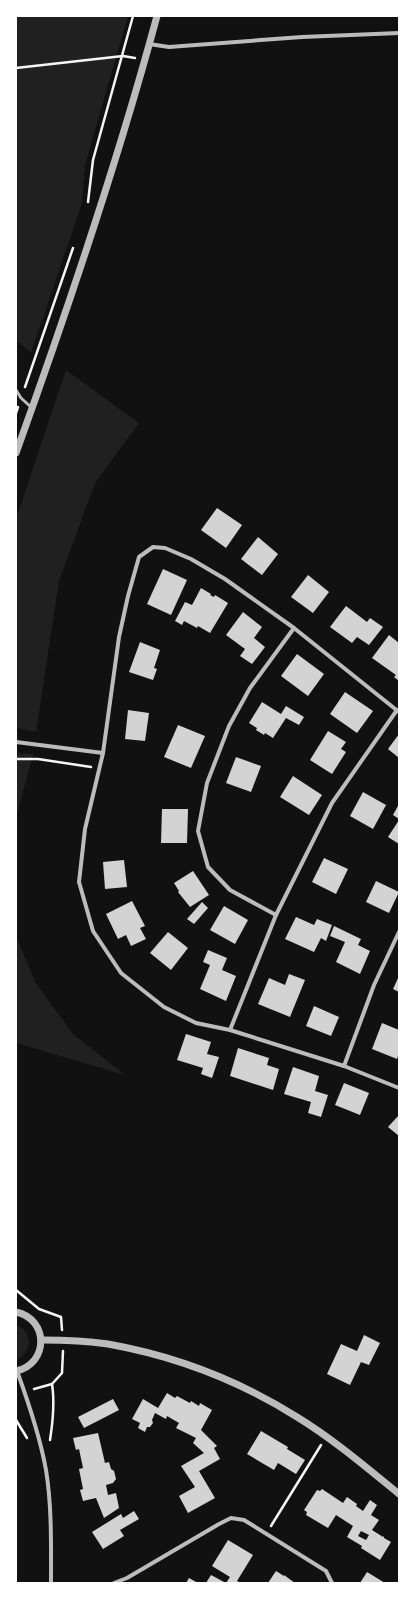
<svg xmlns="http://www.w3.org/2000/svg" width="415" height="1599" font-family="'Times New Roman',serif">
<rect width="100%" height="100%" fill="#111"/>
<g fill="#202020">
<path d="M16,16h112l-43,149 -3,38 -51,150 -15,-13z"/>
<path d="M66,370l73,53 -44,60 -36,98 -23,151 -20,-4v-209z"/>
<path d="M16,753l17,1 -17,64z"/>
<path d="M16,935l19,47 38,52 52,41 -109,-32z"/>
<path d="M16,1325c18,5 16,29 0,35z"/>
</g>
<g fill="#d3d3d3" fill-rule="evenodd">
<path d="M217,508l25,17 -16,23 -25,-18z"/>
<path d="M258,537l20,17 -16,21 -21,-16z"/>
<path d="M163,569l24,11 -16,35 -24,-11z"/>
<path d="M308,575l21,17 -16,21 -22,-16z"/>
<path d="M201,588l10,6 -1,1 4,2 1,-2 13,8 -18,30 -12,-7 -1,2 -13,-7 -2,4 -7,-4 10,-19 7,3z"/>
<path d="M346,606l21,16 3,-4 13,9 -14,18 -12,-8 -5,6 -22,-16z"/>
<path d="M243,612l19,15 -8,11 11,9 -13,17 -12,-8 5,-7 -19,-14z"/>
<path d="M389,635l10,8v38l-5,-4 2,-2 -24,-17z"/>
<path d="M140,642l20,8 -6,18 3,1 -4,11 -24,-8z"/>
<path d="M297,654l27,20 -16,22 -27,-20z"/>
<path d="M345,692l28,19 -16,22 -27,-19z"/>
<path d="M262,702l19,12 5,-8 18,11 -5,8 -13,-7 -13,20 -8,-5 -1,2 -8,-5 1,-2 -8,-5z"/>
<path d="M128,710l21,3 -4,28 -20,-2z"/>
<path d="M178,725l27,11 -14,32 -27,-11z"/>
<path d="M328,731l18,11 -5,7 5,3 -14,22 -22,-14z"/>
<path d="M399,734v24l-11,-9z"/>
<path d="M236,757l25,9 -10,26 -25,-9z"/>
<path d="M293,776l29,19 -13,20 -29,-18z"/>
<path d="M363,792l23,13 -13,24 -23,-13z"/>
<path d="M399,804v15l-6,-4z"/>
<path d="M162,809h26l-1,34h-26z"/>
<path d="M399,820v24l-11,-7z"/>
<path d="M324,858l24,11 -12,25 -24,-12z"/>
<path d="M124,860l3,27 -22,2 -2,-27z"/>
<path d="M193,871l16,24 -19,12 -12,-15 1,-1 -5,-8z"/>
<path d="M376,881l23,11 -10,21 -23,-11z"/>
<path d="M132,901l13,25 -5,2 6,11 -15,7 -5,-11 -8,4 -12,-25z"/>
<path d="M202,902l6,6 -14,16 -7,-5z"/>
<path d="M224,906l24,14 -13,24 -25,-14z"/>
<path d="M296,917l18,8 3,-6 15,6 -6,16 -5,-3 -7,14 -29,-13z"/>
<path d="M334,926l27,13 -3,6 12,6 -10,23 -24,-12 9,-20 -15,-6z"/>
<path d="M168,932l20,16 -17,22 -21,-17z"/>
<path d="M208,950l19,8 -5,12 14,6 -10,25 -26,-12 10,-24 -7,-3z"/>
<path d="M289,974l16,6 -15,37 -32,-13 11,-26 16,7z"/>
<path d="M399,976v16l-6,-3z"/>
<path d="M314,1006l25,11 -8,19 -25,-10z"/>
<path d="M382,1023l17,7v23l-2,6 -25,-10z"/>
<path d="M186,1034l25,8 -4,12 12,3 -7,21 -11,-4 2,-6 -26,-8z"/>
<path d="M238,1048l31,10 -2,7 12,4 -6,21 -43,-14z"/>
<path d="M293,1067l26,9 -4,15 13,4 -7,22 -13,-4 3,-11 -27,-8z"/>
<path d="M344,1083l25,10 -9,22 -25,-10z"/>
<path d="M399,1115v21l-11,-9z"/>
<path d="M364,1335l16,8 -11,22 -8,-3 -11,23 -23,-11 14,-30 16,7z"/>
<path d="M167,1393l8,5 2,-2 13,7 1,-2 8,5 1,-3 12,7 -11,20 16,16 -3,2 6,11 -21,12 16,27 -27,15 -9,-17 16,-9 -14,-21 23,-13 -11,-10 3,-5 -20,-10 3,-5 -12,-7 -1,3 -11,-6 -3,7 1,3 -3,4h-3l-2,5 -7,-4 2,-5 -8,-4 11,-20 15,9z"/>
<path d="M113,1399l6,11 -35,18 -6,-11z"/>
<path d="M261,1431l27,16 -1,2 18,11 -9,14 -18,-11 -4,7 -27,-16z"/>
<path d="M98,1433l7,30 4,-1 2,7 3,2 2,8 -3,4 -7,2 2,10 8,-2 3,15 -15,10 -8,-20 -13,3 -3,-11 3,-1 -4,-20 4,-1 -4,-19 -3,1 -3,-12z"/>
<path d="M322,1489l21,14 4,-6 10,7 -1,2 7,5 7,-11 7,5 -6,10 8,5 -7,10 11,7 1,-1v2l7,4 -11,18 -19,-12 1,-2 -15,-9 6,-11 -17,-11 -8,13 -22,-13 1,-3 -3,-2 13,-20 3,1zM361,1531l8,4 -3,5 -8,-4z"/>
<path d="M134,1511l5,8 -19,11 4,6 -21,13 -11,-17 29,-18 2,4z"/>
<path d="M228,1540l25,15 -16,26 4,2h-15l4,-6 -18,-11z"/>
<path d="M276,1571l8,5v-1l11,8h-27z"/>
<path d="M367,1572l18,11h-25z"/>
<path d="M211,1575l15,8h-20z"/>
<path d="M189,1578l9,5h-12z"/>
</g>
<g fill="none" stroke-linecap="round" stroke-linejoin="round">
<g stroke="#f5f5f5" stroke-width="2.5">
<path d="M16,68l107,-12 12,2"/>
<path d="M88,202l5,-42 40,-144"/>
<path d="M25,387l48,-139"/>
<path d="M16,413l2,-6"/>
<path d="M16,759h22l53,8"/>
<path d="M16,1290l23,19 22,8 1,13"/>
<path d="M34,1389l18,-5"/>
<path d="M16,1420l11,18"/>
<path d="M50,1440c3,-19 5,-37 2,-56l10,-11 1,-22"/>
<path d="M271,1526l50,-81"/>
</g>
<path stroke="#bcbcbc" stroke-width="3" d="M16,390l5,8 11,10"/>
<g stroke="#bcbcbc" stroke-width="4">
<path d="M149,44l20,3 133,-10 97,-4"/>
<path d="M399,712l-105,-84 -69,-49 -34,-20 -26,-11 -12,-1 -14,10 -11,39 -9,41 -16,116 -18,76 -6,53 14,49 28,42 43,34 32,16 34,7 114,36 55,22"/>
<path d="M16,742l87,11"/>
<path d="M276,915l-46,-25 -22,-23 -10,-36 9,-48 22,-57 21,-38 44,-60"/>
<path d="M230,1030l46,-115 56,-112 65,-93"/>
<path d="M344,1066l30,-81 25,-53"/>
<path d="M17,1371c12,33 23,65 29,99 6,37 5,76 5,113"/>
<path d="M114,1583l13,-5 92,-54 12,-6 13,2 82,51 6,12"/>
</g>
<g stroke="#bcbcbc" stroke-width="7">
<path d="M16,453c52,-144 101,-289 141,-437"/>
<path d="M16,1312c33,7 33,52 0,59"/>
<path d="M42,1340c22,0 45,1 66,4 67,12 132,37 189,73 36,22 69,50 102,77"/>
</g>
</g>
<rect width="415" height="1599" fill="none" stroke="#ffffff" stroke-width="34"/>
</svg>
